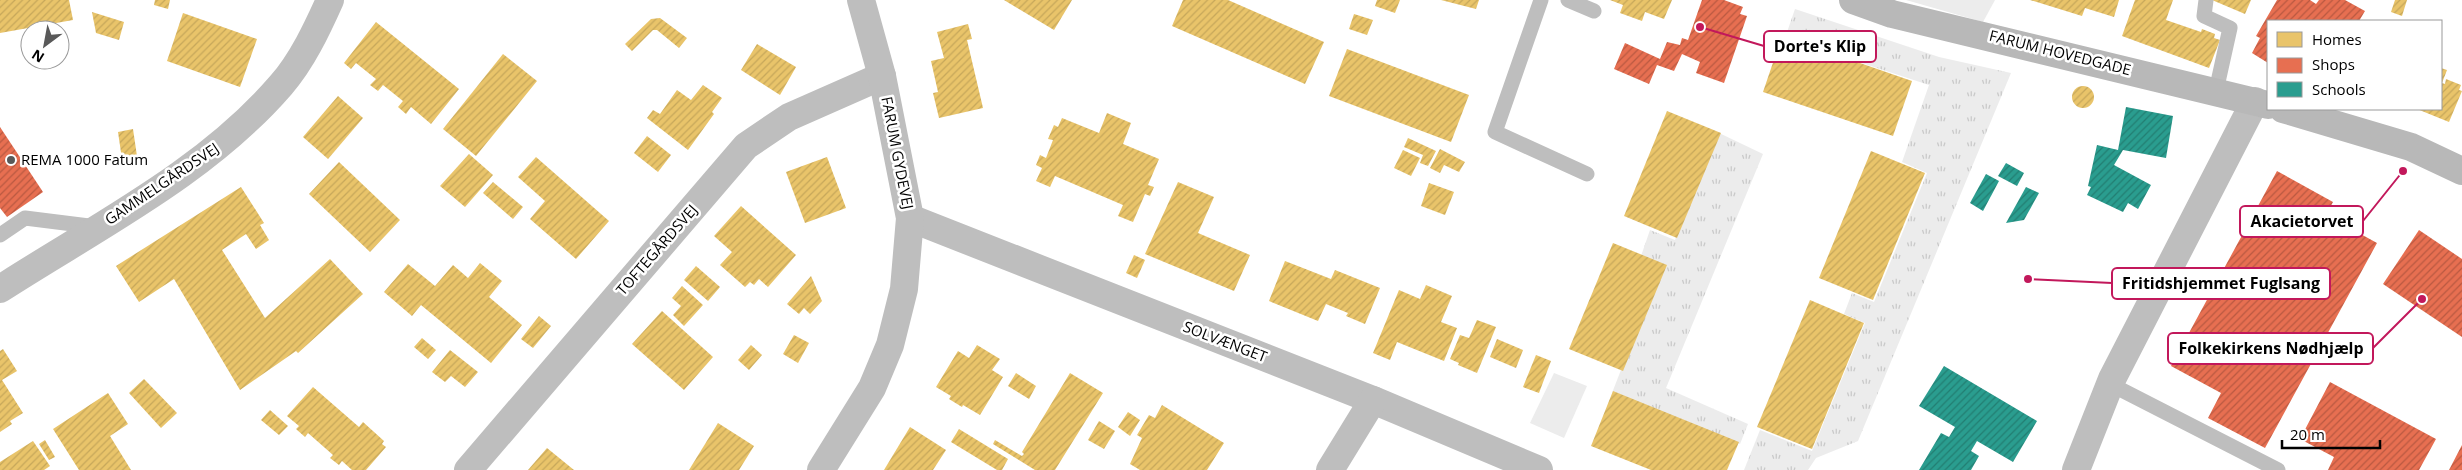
<svg xmlns="http://www.w3.org/2000/svg" width="2462" height="470" font-family="'Open Sans',sans-serif">
<defs>
<pattern id="grass-tufts" width="24" height="20" patternUnits="userSpaceOnUse" patternTransform="scale(1.25)"><rect width="24" height="20" fill="#ececec"/><path d="M3 7l-1-3M5 7V3M7 7l1-3M15 17l-1-3M17 17v-4M19 17l1-3" fill="none" stroke="#c9c9c9"/></pattern>
<pattern id="homes-hatch" width="6" height="6" patternUnits="userSpaceOnUse" patternTransform="scale(1.25)"><rect width="6" height="6" fill="#e9c46a"/><path d="M-1 1l2-2M0 6l6-6M5 7l2-2" fill="none" stroke="#c6a75a"/></pattern>
<pattern id="shops-hatch" width="6" height="6" patternUnits="userSpaceOnUse" patternTransform="scale(1.25)"><rect width="6" height="6" fill="#e76f51"/><path d="M-1 1l2-2M0 6l6-6M5 7l2-2" fill="none" stroke="#b95941"/></pattern>
<pattern id="schools-hatch" width="6" height="6" patternUnits="userSpaceOnUse" patternTransform="scale(1.25)"><rect width="6" height="6" fill="#2a9d8f"/><path d="M-1 1l2-2M0 6l6-6M5 7l2-2" fill="none" stroke="#227e72"/></pattern>
</defs>
<rect width="100%" height="100%" fill="#fff"/>
<g fill="url(#grass-tufts)">
<path d="M1795,9l144,48 72,16 -153,368 -42,17 -8,12h-64l16,-40 52,21 53,-128 -21,-9 8,-21 22,9 53,-129 -25,-11 27,-77 -144,-47z"/>
<path d="M1717,132l46,22 -97,234 82,36 -8,20 -128,-51 49,-126 -20,-11 9,-26 25,10z"/>
</g>
<g fill="#ececec">
<path d="M1906,0h89l-12,22z"/>
<path d="M1554,373l33,13 -23,52 -34,-15z"/>
</g>
<g fill="url(#homes-hatch)">
<path d="M0,0h69l4,20 -73,13z"/>
<path d="M155,0h15l-2,9 -14,-4z"/>
<path d="M1004,0h68l-18,30z"/>
<path d="M1183,0h45l96,42 -19,42 -133,-58z"/>
<path d="M1377,0h23l-5,13 -20,-7z"/>
<path d="M1441,0h38l-3,9z"/>
<path d="M1610,0h62l-8,19 -19,-7 -3,9 -22,-8 3,-8z"/>
<path d="M2030,0h89l-5,17 -29,-9 -3,8z"/>
<path d="M2135,0h38l-7,20 35,12 1,-3 13,5 -1,4 6,2 -11,28 -87,-32z"/>
<path d="M2212,0h39l-6,14z"/>
<path d="M2395,0h12l-5,16 -11,-4z"/>
<path d="M92,12l32,10 -5,18 -23,-7z"/>
<path d="M183,13l74,26 -17,48 -73,-26z"/>
<path d="M1354,14l19,6 -6,15 -18,-6z"/>
<path d="M660,18l27,20 -8,10 -22,-18h-4l-21,21 -7,-7 26,-25z"/>
<path d="M376,22l83,67 -28,35 -20,-17 -5,7 -8,-7 5,-6 -20,-16 -5,6 -8,-6 6,-6 -20,-16 -5,6 -7,-6z"/>
<path d="M968,24l4,15 -5,1 16,68 -44,10 -6,-25 5,-1 -7,-31 13,-3 -7,-26z"/>
<path d="M1782,36l130,45 -19,55 -130,-44z"/>
<path d="M757,44l39,23 -16,28 -39,-25z"/>
<path d="M1347,49l122,46 -18,47 -122,-46z"/>
<path d="M503,54l34,27 -61,75 -33,-27z"/>
<path d="M2441,68l6,2 -5,13 3,1 1,-5 15,6 -2,5 3,1 -13,31 -32,-13h24z"/>
<path d="M703,85l19,13 -10,14 2,2 -26,36 -41,-32 6,-8 7,4 17,-24 14,10z"/>
<circle cx="2083" cy="97" r="11"/>
<path d="M338,96l25,22 -35,41 -25,-22z"/>
<path d="M1667,111l54,22 -44,105 -53,-22z"/>
<path d="M1107,113l24,10 -8,21 36,15 -11,26 6,2 -4,9 -5,-2 -12,28 -15,-6 5,-11 -68,-29 -5,11 -14,-6 6,-13 -6,-3 4,-10 6,3 7,-18 -5,-1 6,-14 4,2 4,-9 37,15z"/>
<path d="M133,129l5,34 -15,3 -5,-34z"/>
<path d="M647,136l24,19 -13,17 -24,-19z"/>
<path d="M1408,138l28,13 -8,15 -8,-3 3,-8 -19,-8z"/>
<path d="M1440,149l25,13 -6,10 -15,-7 -4,8 -10,-5z"/>
<path d="M1403,150l17,8 -9,18 -17,-8z"/>
<path d="M1871,151l54,22 -52,127 -54,-22z"/>
<path d="M469,154l24,21 -28,32 -25,-21z"/>
<path d="M536,157l73,64 -33,38 -46,-40 15,-18 -27,-24z"/>
<path d="M827,157l19,51 -41,15 -19,-51z"/>
<path d="M339,162l61,58 -30,32 -61,-58z"/>
<path d="M493,182l30,25 -10,12 -30,-26z"/>
<path d="M1178,182l36,15 -16,36 52,22 -16,36 -89,-37z"/>
<path d="M1429,183l25,9 -9,23 -24,-9z"/>
<path d="M241,187l23,36 -4,2 9,15 -13,9 -10,-15 -24,16 43,68 65,-59 33,35 -65,59 -2,-2 -56,39 -66,-111 -35,23 -23,-36z"/>
<path d="M741,206l55,49 -28,32 -9,-8 -5,6 -4,-3 -5,5 -25,-22 12,-13 -18,-16z"/>
<path d="M1613,243l54,22 -44,106 -54,-22z"/>
<path d="M1134,255l11,5 -8,18 -11,-5z"/>
<path d="M1285,261l46,18 4,-9 45,18 -15,36 -19,-8 2,-3 -22,-9 -8,17 -49,-20z"/>
<path d="M480,263l22,18 -13,16 33,28 -31,38 -70,-58 -9,11 -28,-24 24,-28 27,22 18,-21 15,13z"/>
<path d="M696,266l24,21 -12,14 -24,-21z"/>
<path d="M811,276l11,25 -12,13 -6,-6 -5,6 -12,-10z"/>
<path d="M1426,285l26,11 -11,26 16,6 -13,33 -47,-19 -7,18 -17,-7 26,-63 21,9z"/>
<path d="M682,286l21,19 -19,21 -11,-11 8,-9 -9,-8z"/>
<path d="M1810,300l54,23 -52,126 -55,-22z"/>
<path d="M662,311l51,46 -29,33 -52,-46z"/>
<path d="M539,316l12,10 -18,22 -12,-9z"/>
<path d="M1477,320l19,7 -19,46 -19,-8 1,-2 -9,-4 10,-24 9,3z"/>
<path d="M794,335l15,8 -11,20 -15,-9z"/>
<path d="M422,338l14,12 -8,9 -14,-12z"/>
<path d="M1497,339l26,11 -7,18 -26,-11z"/>
<path d="M751,345l11,10 -13,15 -11,-10z"/>
<path d="M977,345l23,14 -8,11 11,7 -23,38 -17,-10 -1,2 -13,-8 2,-3 -15,-9 22,-36 11,7z"/>
<path d="M3,349l14,22 -15,9 21,33 -13,8 2,3 -12,8v-81z"/>
<path d="M450,350l28,22 -13,15 -14,-11 -6,6 -13,-10z"/>
<path d="M1536,355l15,6 -12,32 -16,-6z"/>
<path d="M1016,373l20,13 -7,13 -21,-13z"/>
<path d="M1070,373l33,20 -48,77h-20l-42,-26 2,-4 27,16 2,-2 -2,-2z"/>
<path d="M144,379l33,34 -16,15 -32,-35z"/>
<path d="M313,387l46,40 4,-5 21,19 -2,3 4,3 -20,23h-14l-10,-9 -3,4 -9,-7 3,-3 -25,-22 -3,4 -9,-8 3,-3 -12,-10z"/>
<path d="M1613,391l126,51 -12,28h-76l-60,-24z"/>
<path d="M108,393l20,31 -18,12 21,34h-52l-26,-41z"/>
<path d="M1162,405l62,38 -17,27h-67l-10,-6 12,-26 -5,-3 12,-20 6,3z"/>
<path d="M270,410l18,16 -9,9 -18,-15z"/>
<path d="M1128,412l12,8 -10,16 -12,-9z"/>
<path d="M1099,421l16,10 -11,18 -16,-9z"/>
<path d="M718,423l36,23 -15,24h-50z"/>
<path d="M910,427l36,23 -13,20h-49z"/>
<path d="M959,429l49,30 -6,11h-5l-46,-28z"/>
<path d="M45,440l10,17 -6,3 -10,-16z"/>
<path d="M33,441l17,25 -6,4h-44v-8z"/>
<path d="M547,448l27,22h-46z"/>
</g>
<g fill="url(#shops-hatch)">
<path d="M1702,0h22l19,7 -3,7 7,2 -23,67 -28,-10 4,-11 -18,-8 -8,17 -17,-6 -8,19 -35,-15 11,-26 35,16 7,-17 13,3 2,-7 6,2z"/>
<path d="M2277,0h33l6,4 3,-4h26l20,11 -6,10h-91v42l-16,-10 8,-15 -4,-2z"/>
<path d="M0,127l43,65 -36,25 -7,-9z"/>
<path d="M2277,171l56,31 -7,13 51,28 -112,205 -57,-30 13,-25 -50,-27z"/>
<path d="M2419,230l43,29v78l-79,-53z"/>
<path d="M2330,382l106,57 -17,31h-91l6,-13 -34,-18z"/>
<path d="M2462,445v25h-13z"/>
</g>
<g fill="url(#schools-hatch)">
<path d="M2126,107l47,9 -7,42 -43,-8 -9,15 37,20 -13,24 -10,-6 -5,9 -36,-17 4,-8 -3,-1 9,-41 21,5z"/>
<path d="M2006,163l18,10 -7,13 -19,-10z"/>
<path d="M1986,174l13,7 -16,30 -13,-8z"/>
<path d="M2026,187l13,6 -15,27 -18,3z"/>
<path d="M1944,366l93,55 -24,41 -36,-21 -6,10 8,5 -8,14h-52l22,-37 8,4 6,-10 -36,-21z"/>
</g>
<g fill="none" stroke-linecap="round" stroke-linejoin="round">
<g stroke="#bebebe" stroke-width="15">
<path d="M1541,0l-46,132 92,42"/>
<path d="M1568,0l26,11"/>
<path d="M2206,0l-2,16 26,12 -14,63"/>
<path d="M0,235l25,-17 72,9"/>
<path d="M2110,384l168,86"/>
</g>
<g stroke="#bebebe" stroke-width="28">
<path d="M910,218l463,182 166,70"/>
<path d="M0,289c96,-62 205,-116 281,-204 21,-24 36,-56 49,-85"/>
<path d="M468,470l278,-324 43,-29 93,-41"/>
<path d="M821,470l51,-82 18,-43 14,-56 6,-71 -28,-142 -21,-76"/>
<path d="M1330,470l43,-70"/>
<path d="M2076,470l36,-91 143,-278"/>
</g>
<g stroke="#b8b8b8" stroke-width="28">
<path d="M1853,0l39,14 376,91"/>
<path d="M2283,109l128,38 51,24"/>
</g>
</g>
<circle fill="#595959" stroke="#fff" stroke-width="2" cx="11" cy="160" r="5"/>
<g text-anchor="middle" stroke-width="5" stroke-linejoin="round" paint-order="stroke">
<g font-size="15" fill="#000" stroke="#fff">
<text transform="translate(2060 53) rotate(14)" y="5">FARUM HOVEDGADE</text>
<text transform="translate(897 153) rotate(79)" y="5">FARUM GYDEVEJ</text>
<text transform="translate(162 184) rotate(-34)" y="5">GAMMELGÅRDSVEJ</text>
<text transform="translate(657 250) rotate(-49)" y="5">TOFTEGÅRDSVEJ</text>
<text transform="translate(1225 342) rotate(21)" y="5">SOLVÆNGET</text>
</g>
<g font-size="15" fill="#000" stroke="#fff" text-anchor="start">
<text x="21" y="165">REMA 1000 Fatum</text>
</g>
</g>
<path fill="none" stroke="#c2185b" stroke-width="2" d="M1700 27L1764 46M2403 171L2363 221M2028 279L2112 283M2422 299L2373 348"/>
<g fill="#c2185b" stroke="#fff" stroke-width="2">
<circle cx="1700" cy="27" r="5"/>
<circle cx="2403" cy="171" r="5"/>
<circle cx="2028" cy="279" r="5"/>
<circle cx="2422" cy="299" r="5"/>
</g>
<g fill="#fff" stroke="#c2185b" stroke-width="2">
<rect x="1764" y="31" width="112" height="31" rx="5"/>
<rect x="2240" y="206" width="123" height="31" rx="5"/>
<rect x="2112" y="268" width="218" height="31" rx="5"/>
<rect x="2168" y="333" width="205" height="31" rx="5"/>
</g>
<g font-size="16" text-anchor="middle" font-weight="bold" fill="#000">
<text x="1820" y="52">Dorte's Klip</text>
<text x="2302" y="227">Akacietorvet</text>
<text x="2221" y="289">Fritidshjemmet Fuglsang</text>
<text x="2271" y="354">Folkekirkens Nødhjælp</text>
</g>
<rect x="2267" y="20" width="175" height="90" fill="#ffffff" stroke="#999999"/>
<rect x="2277" y="32" width="25" height="15" fill="#e9c46a" stroke="#999999"/>
<text x="2312" y="45" font-size="15" fill="#000000">Homes</text>
<rect x="2277" y="58" width="25" height="15" fill="#e76f51" stroke="#999999"/>
<text x="2312" y="70" font-size="15" fill="#000000">Shops</text>
<rect x="2277" y="82" width="25" height="15" fill="#2a9d8f" stroke="#999999"/>
<text x="2312" y="95" font-size="15" fill="#000000">Schools</text>
<g transform="translate(45 45) rotate(212)"><circle r="24" fill="#ffffff" stroke="#999999"/>
<path d="M0-4L9 19L0 12L-9 19Z" fill="#595959"/>
<text y="-8" font-size="14" font-weight="bold" text-anchor="middle" fill="#000000">N</text>
</g>
<path d="M2282 440v8h98v-8" fill="none" stroke="#000000" stroke-width="2.5"/>
<text x="2290" y="440" font-size="15" fill="#000000" stroke="#ffffff" stroke-width="4" paint-order="stroke">20 m</text>
</svg>
